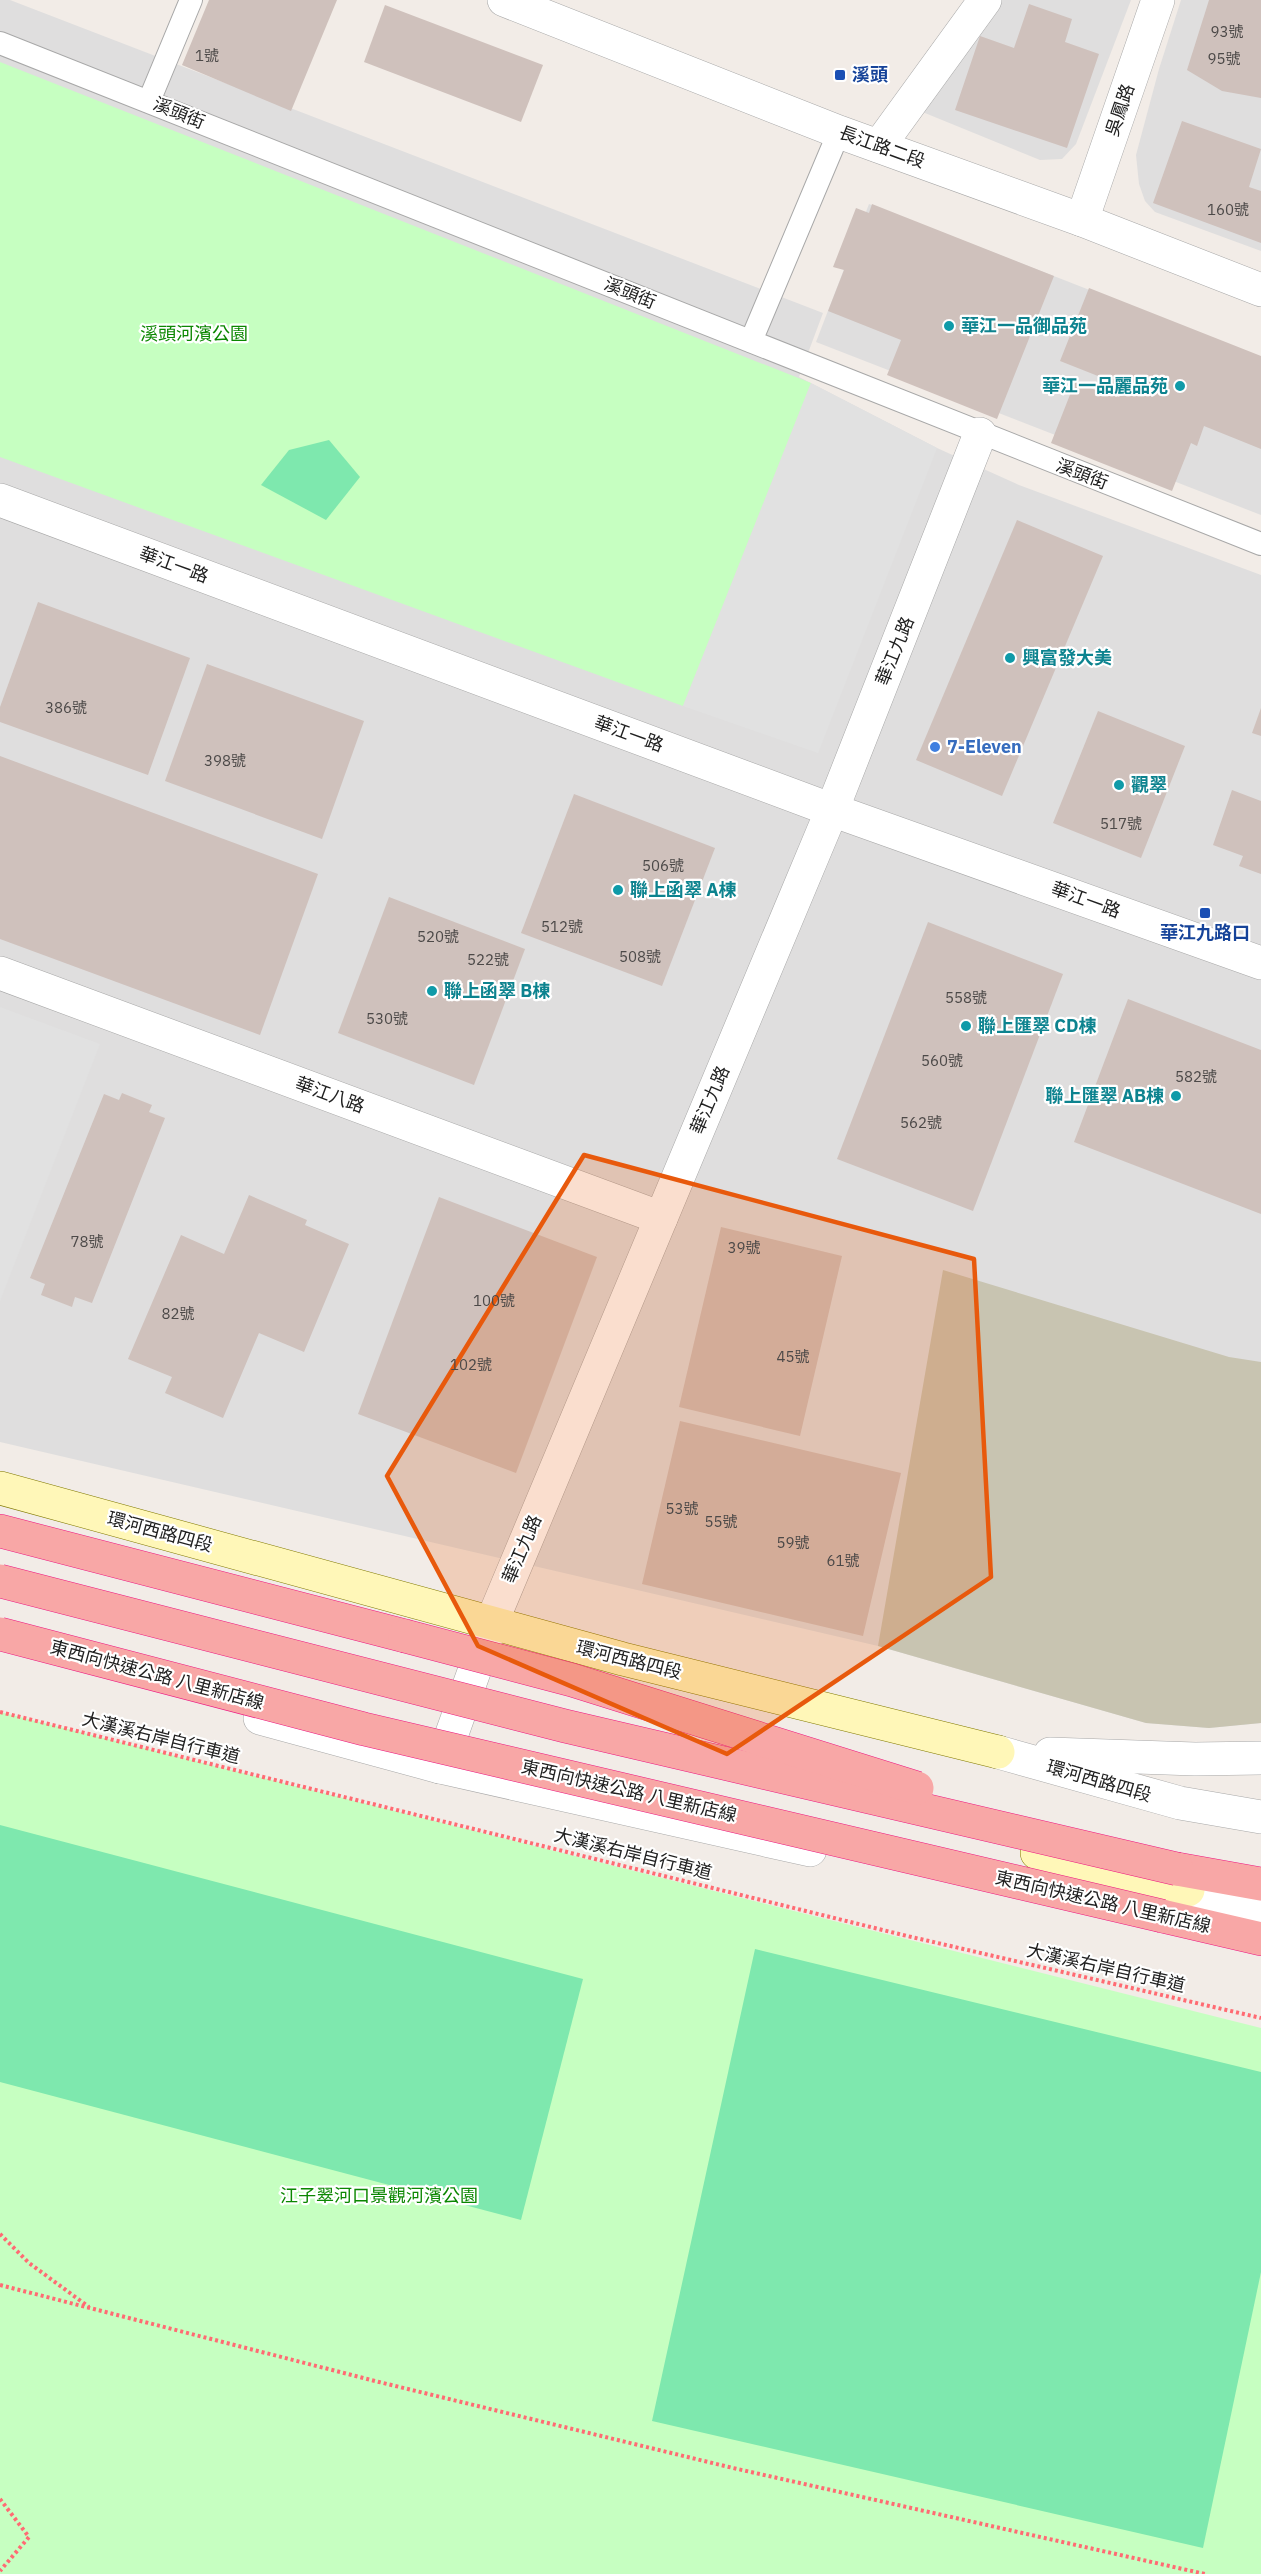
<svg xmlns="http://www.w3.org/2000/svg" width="1261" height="2574" font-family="'IBM Plex Sans','Noto Sans TC',sans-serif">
<rect width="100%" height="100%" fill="#f2ece7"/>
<g fill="#dfdede">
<path d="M0,0h10l813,313 -24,64 138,71 82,37 242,90v1148l-52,5 -63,-5 -268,-77 -878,-204z"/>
<path d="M1002,0h129l-55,144 -14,15 -22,1 -120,-49z"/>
<path d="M1181,0h80v251l-106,-39 -10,-11 -6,-17 -3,-29 23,-86z"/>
<path d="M869,204l392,153v158l-445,-173z"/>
</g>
<path fill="#c8c4b1" d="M943,1270l286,87 32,5v361l-52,5 -63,-5 -268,-77z"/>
<g fill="#c6ffc1">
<path d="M0,62l811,321 -128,323 -683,-249z"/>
<path d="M0,1712l1261,316v546h-1261z"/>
</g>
<g fill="#7ee8ae">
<path d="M329,440l31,37 -34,43 -65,-35 28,-35z"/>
<path d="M0,1825l583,154 -62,241 -521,-138z"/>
<path d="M755,1949l506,123v200l-58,276 -551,-127z"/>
</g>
<g fill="#e1e1e1">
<path d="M811,383l126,65 -119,305 -135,-47z"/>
<path d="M0,1007l100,37 -100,257z"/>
</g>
<g fill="#cfc1bc">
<path d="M209,0h128l-46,111 -109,-46z"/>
<path d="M1209,0h52v98l-39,-7 -35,-21z"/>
<path d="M1029,4l43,15 -7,23 34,12 -32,94 -112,-38 25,-74 34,12z"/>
<path d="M385,5l158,60 -22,57 -157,-60z"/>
<path d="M1182,121l79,28 -12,38 12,4v52l-108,-40z"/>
<path d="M872,204l182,72 -57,143 -110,-44 14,-35 -73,-29 16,-41 -11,-3 23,-59 13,5z"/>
<path d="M1089,288l172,68v93l-57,-23 -7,20 -6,-3 -19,48 -121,-48 24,-61 23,9 5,-13 -43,-17z"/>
<path d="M1017,520l86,36 -101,240 -86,-36z"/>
<path d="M38,602l152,56 -42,117 -148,-53v-15z"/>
<path d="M207,664l157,57 -42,118 -157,-58z"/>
<path d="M1261,708v28l-9,-3z"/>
<path d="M1098,711l87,35 -44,112 -88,-35z"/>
<path d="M0,756l318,118 -58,161 -260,-96z"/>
<path d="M1232,790l29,11v73l-22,-8 4,-10 -30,-11z"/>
<path d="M574,794l141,54 -53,138 -141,-53z"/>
<path d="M389,897l136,52 -51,136 -136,-52z"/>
<path d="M928,922l135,52 -90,237 -136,-52z"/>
<path d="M1128,999l133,51v164l-187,-72z"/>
<path d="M122,1093l30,12 -3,7 16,6 -73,185 -17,-6 -3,10 -31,-12 4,-11 -15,-6 74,-184 15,6z"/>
<path d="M249,1195l58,25 -2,5 44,19 -45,108 -45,-19 -36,85 -58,-25 7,-16 -44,-18 53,-124 43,19z"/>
<path d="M439,1197l158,60 -81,216 -158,-59z"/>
<path d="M721,1227l121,29 -42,180 -121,-29z"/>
<path d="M680,1421l221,52 -38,163 -221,-52z"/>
</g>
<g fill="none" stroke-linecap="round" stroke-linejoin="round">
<g stroke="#a8a8a8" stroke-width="24">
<g id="service">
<path d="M0,43l1261,501"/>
<path d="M149,101l42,-101"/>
<path d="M751,341l88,-209"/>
</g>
</g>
<g stroke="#a8a8a8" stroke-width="34">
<g id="minor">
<path d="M879,146l106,-146"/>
<path d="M1082,220l76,-220"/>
<path d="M0,500l832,310 429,153"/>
<path d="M0,973l661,245"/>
<path d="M260,1718l180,49 370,83"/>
<path d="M440,1767l51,-143 341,-814 148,-376"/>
</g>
</g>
<g stroke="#a8a8a8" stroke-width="34">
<g id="tertiary">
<path d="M504,0l335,132 243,88 179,70"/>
<path d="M998,1752l182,51 81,14"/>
<path d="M1050,1754l145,5 66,-1"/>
<path d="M1188,1890l73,28"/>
</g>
</g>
<g stroke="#807900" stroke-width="34">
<g id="secondary">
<path d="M0,1488l623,171 375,93"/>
<path d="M1037,1853l151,37"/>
</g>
</g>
<g stroke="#ed1782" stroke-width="34">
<g id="trunk">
<path d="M0,1531l405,105"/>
<path d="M1177,1869l84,15"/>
<path d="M1162,1916l99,23"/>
</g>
</g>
<g stroke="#ff6b73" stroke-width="4" stroke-dasharray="3 3" stroke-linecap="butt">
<path d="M0,1712l903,223 358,83"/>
<path d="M0,2234l29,29 60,44"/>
<path d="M0,2285l379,97 354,86 472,106"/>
<path d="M0,2499l29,38 -29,34"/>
</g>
<use href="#service" stroke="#fff" stroke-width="22"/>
<use href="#minor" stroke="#fff" stroke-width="33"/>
<use href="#tertiary" stroke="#fff" stroke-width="33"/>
<use href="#secondary" stroke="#fff7b8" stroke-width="33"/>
<use href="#trunk" stroke="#f8a7a6" stroke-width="33"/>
<g stroke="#ed1782" stroke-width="34" stroke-linecap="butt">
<g id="trunk-bridge">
<path d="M0,1581l565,145 612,143"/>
<path d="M0,1634l364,95 798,187"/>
<path d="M405,1636l167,44 345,108"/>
</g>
</g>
<use href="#trunk-bridge" stroke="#f8a7a6" stroke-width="33"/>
</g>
<path fill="#e8590c" fill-opacity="0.2" stroke="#e8590c" stroke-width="4.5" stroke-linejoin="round" d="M584,1155l390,104 17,318 -264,177 -249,-108 -91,-170z"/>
<g fill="#1a4fb4" stroke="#fff" stroke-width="2">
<rect x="834" y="69" width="12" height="12" rx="3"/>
<rect x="1199" y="907" width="12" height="12" rx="3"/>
</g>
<g fill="#0f9aa8" stroke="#fff" stroke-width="2">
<circle cx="949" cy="326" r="6"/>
<circle cx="1180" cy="386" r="6"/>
<circle cx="1010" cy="658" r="6"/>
<circle cx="1119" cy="785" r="6"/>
<circle cx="618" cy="890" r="6"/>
<circle cx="432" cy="991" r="6"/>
<circle cx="966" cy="1026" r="6"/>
<circle cx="1176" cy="1096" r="6"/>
</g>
<circle fill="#3f7fe0" stroke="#fff" stroke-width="2" cx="935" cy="747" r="6"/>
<g text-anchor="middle" stroke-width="4.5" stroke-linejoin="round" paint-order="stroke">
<g font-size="15" fill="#4c4948">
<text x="1227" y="37">93號</text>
<text x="207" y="61">1號</text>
<text x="1224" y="64">95號</text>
<text x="1228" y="215">160號</text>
<text x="66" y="713">386號</text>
<text x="225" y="766">398號</text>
<text x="1121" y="829">517號</text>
<text x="663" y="871">506號</text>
<text x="562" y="932">512號</text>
<text x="438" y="942">520號</text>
<text x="640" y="962">508號</text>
<text x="488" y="965">522號</text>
<text x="966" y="1003">558號</text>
<text x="387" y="1024">530號</text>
<text x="942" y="1066">560號</text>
<text x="1196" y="1082">582號</text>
<text x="921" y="1128">562號</text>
<text x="87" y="1247">78號</text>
<text x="744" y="1253">39號</text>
<text x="494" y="1306">100號</text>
<text x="178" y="1319">82號</text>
<text x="793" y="1362">45號</text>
<text x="471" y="1370">102號</text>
<text x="682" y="1514">53號</text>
<text x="721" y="1527">55號</text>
<text x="793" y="1548">59號</text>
<text x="843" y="1566">61號</text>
</g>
<g font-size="18" font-weight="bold" fill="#164399" stroke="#fff" text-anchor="start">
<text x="852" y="81">溪頭</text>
<text x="1205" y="939" text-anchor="middle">華江九路口</text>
</g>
<g font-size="18" fill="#212121" stroke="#fff">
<text transform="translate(1120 110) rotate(-71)" y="6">吳鳳路</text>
<text transform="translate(179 113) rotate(22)" y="6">溪頭街</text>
<text transform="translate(882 147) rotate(20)" y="6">長江路二段</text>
<text transform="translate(630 293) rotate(22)" y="6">溪頭街</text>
<text transform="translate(1082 474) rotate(21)" y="6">溪頭街</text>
<text transform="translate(174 565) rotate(20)" y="6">華江一路</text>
<text transform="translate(895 651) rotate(-68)" y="6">華江九路</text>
<text transform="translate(629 734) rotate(20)" y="6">華江一路</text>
<text transform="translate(1086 900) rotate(20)" y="6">華江一路</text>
<text transform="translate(330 1095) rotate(20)" y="6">華江八路</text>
<text transform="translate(710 1100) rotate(-67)" y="6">華江九路</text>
<text transform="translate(160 1532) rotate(15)" y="6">環河西路四段</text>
<text transform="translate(522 1549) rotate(-67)" y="6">華江九路</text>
<text transform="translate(629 1660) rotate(14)" y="6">環河西路四段</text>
<text transform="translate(157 1675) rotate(15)" y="6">東西向快速公路 八里新店線</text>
<text transform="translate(161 1738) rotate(14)" y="6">大漢溪右岸自行車道</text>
<text transform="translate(1099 1781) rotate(16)" y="6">環河西路四段</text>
<text transform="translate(629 1791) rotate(13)" y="6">東西向快速公路 八里新店線</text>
<text transform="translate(633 1854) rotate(14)" y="6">大漢溪右岸自行車道</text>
<text transform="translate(1103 1902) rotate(13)" y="6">東西向快速公路 八里新店線</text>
<text transform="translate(1106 1968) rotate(13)" y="6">大漢溪右岸自行車道</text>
</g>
<g font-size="18" font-weight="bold" fill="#0d838f" stroke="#fff" text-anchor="start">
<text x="961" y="332">華江一品御品苑</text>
<text x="1168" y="392" text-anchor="end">華江一品麗品苑</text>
<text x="1022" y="664">興富發大美</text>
<text x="1131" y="791">觀翠</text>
<text x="630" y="896">聯上函翠 A棟</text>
<text x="444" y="997">聯上函翠 B棟</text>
<text x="978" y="1032">聯上匯翠 CD棟</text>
<text x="1164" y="1102" text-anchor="end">聯上匯翠 AB棟</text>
</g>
<g font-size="18" fill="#0b8701" stroke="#fff">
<text x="194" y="340">溪頭河濱公園</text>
<text x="379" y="2202">江子翠河口景觀河濱公園</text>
</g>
<g font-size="18" font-weight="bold" fill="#366cbe" stroke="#fff" text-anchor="start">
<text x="947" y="753">7-Eleven</text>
</g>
</g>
</svg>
